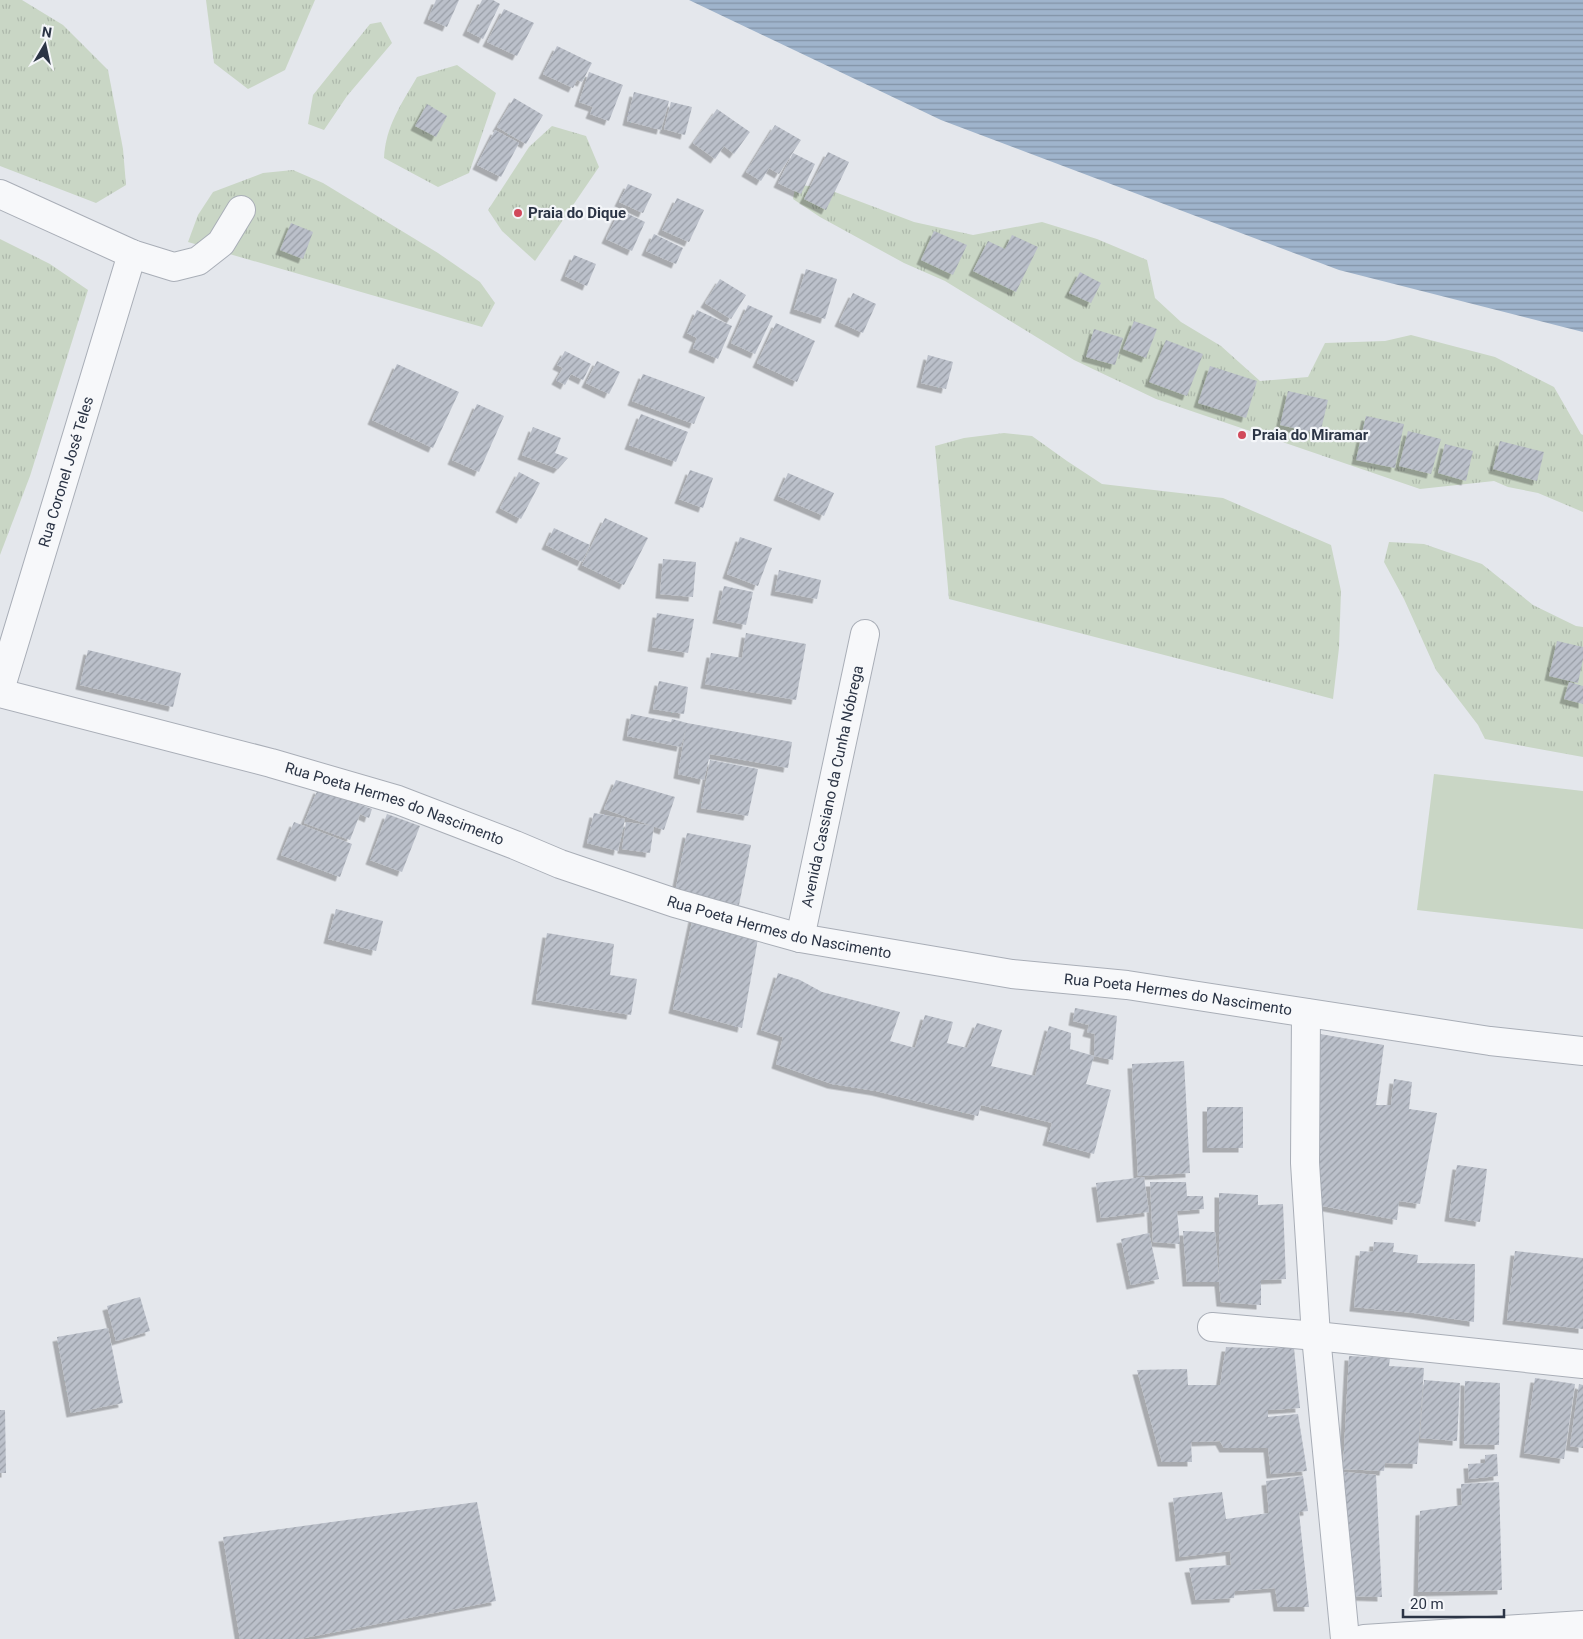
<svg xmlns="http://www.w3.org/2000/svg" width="1583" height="1639" font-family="Roboto,sans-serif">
<defs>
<pattern id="grass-tufts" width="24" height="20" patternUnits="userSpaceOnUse" patternTransform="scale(1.25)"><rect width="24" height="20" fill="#c9d6c5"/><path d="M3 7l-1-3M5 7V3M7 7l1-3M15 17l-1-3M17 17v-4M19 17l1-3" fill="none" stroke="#adb8ab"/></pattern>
<pattern id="water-rules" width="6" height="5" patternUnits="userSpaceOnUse" patternTransform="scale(1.25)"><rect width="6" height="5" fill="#9fb4cc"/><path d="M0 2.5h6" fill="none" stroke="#8293a7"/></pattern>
<pattern id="building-hatch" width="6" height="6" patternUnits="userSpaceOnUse" patternTransform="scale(1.25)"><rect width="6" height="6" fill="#bbc0ca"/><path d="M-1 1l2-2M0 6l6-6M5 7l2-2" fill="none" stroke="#989da6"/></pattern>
<filter id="shadow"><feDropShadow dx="-4.5" dy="4.5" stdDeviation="0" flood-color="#0004"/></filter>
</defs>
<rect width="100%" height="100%" fill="#e4e7ec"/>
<g fill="url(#grass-tufts)">
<path d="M0,0h22l41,25 45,45 15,79 3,36 -30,18 -96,-37z"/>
<path d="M206,0h109l-30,70 -37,19 -34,-26z"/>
<path d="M381,22l11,21 -45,53 -23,34 -16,-6 5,-29 57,-71z"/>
<path d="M457,65l39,28 -27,80 -31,14 -54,-29c2,-33 17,-53 33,-81z"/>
<path d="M552,126l34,10 13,31 -64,94 -33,-30 -14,-21 41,-63z"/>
<path d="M293,170l30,13 115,70 42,29 15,21 -13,24 -294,-85 10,-27 15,-23 50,-19z"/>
<path d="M796,184l31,5 87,33 59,13 69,-13 55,17 50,21 8,38 26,24 40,24 39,35 48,-4 17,-34 60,-2 26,-6 84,22 59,30 27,47 2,1v77l-45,-19 -30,-6 -14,-6 -74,8 -264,-90 -82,-39 -129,-79 -41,-18 -84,-46 -27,-18z"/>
<path d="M0,239l50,25 38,26 -58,186 -30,79z"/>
<path d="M1004,433l28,3 35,25 35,23 121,14 108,47 10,46 -2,57 -6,51 -384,-100 -14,-153 29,-8z"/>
<path d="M1389,542l35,2 58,20 51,41 43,21 7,1v130l-98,-18 -7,-14 -42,-55 -32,-71 -20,-37z"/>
</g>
<path fill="#c9d6c5" d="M1434,774l149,17v138l-166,-19z"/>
<path fill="url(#water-rules)" d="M689,0h894v332l-244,-62 -398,-150z"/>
<g fill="url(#building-hatch)" filter="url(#shadow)">
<path d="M436,0h23l-12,27 -19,-8z"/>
<path d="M482,0h11l7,4 -17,35 -16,-8z"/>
<path d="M504,9l30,14 -17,33 -30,-14z"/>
<path d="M557,46l35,17 -10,19 -5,-2 -4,8 -30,-14z"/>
<path d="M589,72l34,13 -14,36 -19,-7 3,-7 -14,-5z"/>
<path d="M634,92l35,9 -8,29 -34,-9z"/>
<path d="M514,98l29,17 -17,29 -29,-17z"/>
<path d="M671,102l21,5 -7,28 -21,-6z"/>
<path d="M427,104l20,12 -11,21 -21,-11z"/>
<path d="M717,109l33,23 -16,22 -10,-8 -9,13 -22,-16z"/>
<path d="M775,125l26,15 -22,34 -10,-6 -8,13 -15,-9z"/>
<path d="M495,130l24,13 -18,34 -24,-12z"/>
<path d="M828,152l21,10 -23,48 -22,-11z"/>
<path d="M793,153l22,11 -14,30 -23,-11z"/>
<path d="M628,184l24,10 -9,19 -24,-11z"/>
<path d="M677,198l27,12 -15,32 -27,-12z"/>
<path d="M620,210l25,12 -13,29 -26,-12z"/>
<path d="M291,223l22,9 -10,27 -23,-9z"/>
<path d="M934,231l33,14 -14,30 -32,-15z"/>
<path d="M654,234l29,14 -7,16 -30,-13z"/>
<path d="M1012,235l26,12 -22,45 -43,-21 15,-30 17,8z"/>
<path d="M574,255l22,9 -9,22 -22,-10z"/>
<path d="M806,269l31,10 -12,40 -31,-10z"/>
<path d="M1080,272l21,11 -10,20 -22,-10z"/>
<path d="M720,279l26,16 -15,24 -26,-16z"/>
<path d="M853,293l23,11 -13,29 -24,-11z"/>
<path d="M748,305l25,11 -18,38 -24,-11z"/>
<path d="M697,310l35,16 -14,33 -25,-11 4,-10 -10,-5z"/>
<path d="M1134,321l23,8 -11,29 -23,-9z"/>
<path d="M776,323l39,18 -18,41 -40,-19z"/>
<path d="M1094,329l29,9 -8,27 -29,-8z"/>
<path d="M1166,340l37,14 -16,42 -38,-14z"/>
<path d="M565,351l26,13 -8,16 -12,-6 -6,11 -9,-5 7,-12 -6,-3z"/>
<path d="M928,355l25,7 -7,27 -25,-6z"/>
<path d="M597,361l23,11 -11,22 -23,-11z"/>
<path d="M397,364l62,28 -26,56 -61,-28z"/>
<path d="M1210,366l47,15 -11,37 -48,-15z"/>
<path d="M643,374l62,23 -11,27 -62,-23z"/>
<path d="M1288,391l40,9 -8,34 -40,-9z"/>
<path d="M477,404l27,12 -25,56 -27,-12z"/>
<path d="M641,414l47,18 -12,30 -47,-17z"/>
<path d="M1366,416l38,8 -9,44 -39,-8z"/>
<path d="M533,427l28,11 -6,15 13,5 -10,11 -36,-14z"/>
<path d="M1408,431l33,8 -10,35 -32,-8z"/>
<path d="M1500,441l44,11 -7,29 -44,-12z"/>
<path d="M1445,444l28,7 -7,30 -28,-8z"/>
<path d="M690,470l23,8 -10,30 -24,-9z"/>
<path d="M519,472l21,11 -19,36 -21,-11z"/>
<path d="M788,473l46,20 -10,23 -46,-20z"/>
<path d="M605,518l43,20 -24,47 -42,-20z"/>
<path d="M554,528l36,17 -8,17 -36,-17z"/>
<path d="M740,537l32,11 -14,38 -31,-12z"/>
<path d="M663,559l33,3 -3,35 -33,-3z"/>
<path d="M779,570l42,10 -4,19 -42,-8z"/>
<path d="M724,586l29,6 -7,33 -29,-6z"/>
<path d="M657,613l37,6 -6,34 -36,-6z"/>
<path d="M746,633l60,11 -10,56 -91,-16 6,-31 31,5z"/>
<path d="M1557,641l26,6v12l-5,24 -29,-7z"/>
<path d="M88,650l93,23 -8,34 -93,-22z"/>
<path d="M659,681l29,6 -4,27 -31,-5z"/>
<path d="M1569,682l14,4v18l-19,-5z"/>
<path d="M631,714l40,8 1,-3 15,4 105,19 -4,26 -78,-14 -6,26 -26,-6 8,-46 -5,19 -54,-11z"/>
<path d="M710,760l48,9 -10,47 -47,-8z"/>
<path d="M616,780l59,17 -11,33 -60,-21z"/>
<path d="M318,789l54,20 -3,9 -9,-4 -10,26 -46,-17z"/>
<path d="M594,813l31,6 -7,32 -31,-8z"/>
<path d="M387,814l33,12 -18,46 -32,-12z"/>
<path d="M294,822l58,22 -12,33 -59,-22z"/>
<path d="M626,822l28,4 -4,27 -28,-4z"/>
<path d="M687,833l64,12 -12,60 -64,-13z"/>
<path d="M336,909l47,12 -7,30 -48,-12z"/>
<path d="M694,913l65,20 -17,95 -69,-19z"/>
<path d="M547,933l67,11 -4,31 27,4 -6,36 -95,-15z"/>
<path d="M778,973l22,7 22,12 78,20 -10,29 25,7 10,-33 28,7 -6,21 20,5 10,-25 25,7 -11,36 44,10 14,-50 22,7 -1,16 24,7 1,-22 -8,-2 2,-7 -16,-4 2,-13 42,8 -4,44 -19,-4 -8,28 25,6 -17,64 -47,-13 5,-18 -71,-18 -3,11 -102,-25 -44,-7 -56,-20 7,-27 -22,-7z"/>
<path d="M1320,1034l64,11 -8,60h15l3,-26 18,3 -3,27 28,4 -17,91 -21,-3 -2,19 -80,-15z"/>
<path d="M1184,1061l6,112 -52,3 -6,-112z"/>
<rect x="1207" y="1107" width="36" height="41"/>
<path d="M1457,1165l30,4 -7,53 -31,-5z"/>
<path d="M1144,1177l5,35 -48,6 -5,-35z"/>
<path d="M1150,1182h36l1,14h16l1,13 -27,2 3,33 -27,-2z"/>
<path d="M1219,1193l39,2v10l25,-1 3,75 -25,1v25l-40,-3 -2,-20h-32l-4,-51 32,1 4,46z"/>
<path d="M1149,1233l10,46 -28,6 -10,-46z"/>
<path d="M1374,1242l20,1 -1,9 25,3 -1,8 58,1 -1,58 -60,-9 -60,-6 6,-56 13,1z"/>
<path d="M1515,1251l68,7v71l-76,-9z"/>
<path d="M140,1297l10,34 -34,10 -9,-35z"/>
<path d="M108,1328l15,75 -52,10 -14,-76z"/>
<path d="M1226,1347l25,1h43l6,60 -32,2v7l30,-3 9,57 -36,3 -3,-26h-44l-4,-7 -29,1 1,20h-30l-25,-92 50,-1 1,16h32z"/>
<path d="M1349,1356l41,2 -1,8 35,2 -7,96 -32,-1 -1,8 -41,-2z"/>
<path d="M1535,1378l40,6 -11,75 -40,-6z"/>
<path d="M1424,1380l36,3 -3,58 -37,-3z"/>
<path d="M1465,1381l35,2 -1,62 -35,-1z"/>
<path d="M1579,1384l4,1v63l-13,-2z"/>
<path d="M0,1410h5l1,63h-6z"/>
<path d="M1497,1454l1,22 -29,3 -1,-15 17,-1v-8z"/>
<path d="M1344,1472l32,3 6,122 -30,-1z"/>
<path d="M1303,1476l5,35 -9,1 10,95h-31l-3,-19 -40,3 -1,7 -38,2 -7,-32 42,-3 -1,-14 -50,6 -7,-59 49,-6 4,27 43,-6 -3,-32z"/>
<path d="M1499,1482l3,108 -84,2 2,-81 42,-6 -1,-21z"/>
<path d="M477,1502l19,99 -197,38h-59l-17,-102z"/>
</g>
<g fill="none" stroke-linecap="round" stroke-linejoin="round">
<g stroke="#a9aeb7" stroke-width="30">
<g id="minor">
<path d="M0,194l132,60 42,13 24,-6 23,-18 20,-33"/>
<path id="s1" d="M0,690l132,-436"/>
<path id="s2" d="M0,693l271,70 127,37 117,45 45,19 115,39 125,35 212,36 115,11 363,56 93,10"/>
<path id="s3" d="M800,938l65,-304"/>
<path d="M1306,1013l-1,150 11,173 29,303"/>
<path d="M1212,1327l104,9 267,28"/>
<path d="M1364,1639l219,-14"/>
</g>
</g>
<use href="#minor" stroke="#f7f8fa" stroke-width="28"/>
</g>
<g fill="#d1495b" stroke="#f4f6f9" stroke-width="2">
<circle cx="518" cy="213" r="5"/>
<circle cx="1242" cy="435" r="5"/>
</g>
<g text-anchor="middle" stroke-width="4.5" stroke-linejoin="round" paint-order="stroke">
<g font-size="15" font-weight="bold" fill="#2b3445" stroke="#f4f6f9" text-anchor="start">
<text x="528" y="218">Praia do Dique</text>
<text x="1252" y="440">Praia do Miramar</text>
</g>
<g font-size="15" fill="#2b3445" stroke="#f4f6f9">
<text dy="5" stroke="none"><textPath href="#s1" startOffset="228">Rua Coronel José Teles</textPath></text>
<text dy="5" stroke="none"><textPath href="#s3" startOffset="155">Avenida Cassiano da Cunha Nóbrega</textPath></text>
<text dy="5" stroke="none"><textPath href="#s2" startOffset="410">Rua Poeta Hermes do Nascimento</textPath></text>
<text dy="5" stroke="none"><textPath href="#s2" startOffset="815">Rua Poeta Hermes do Nascimento</textPath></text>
<text dy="5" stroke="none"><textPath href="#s2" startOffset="1220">Rua Poeta Hermes do Nascimento</textPath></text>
</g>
</g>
<g transform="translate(45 45) rotate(9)" stroke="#f4f6f9" stroke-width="4" paint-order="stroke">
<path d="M0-4L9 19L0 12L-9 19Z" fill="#2b3445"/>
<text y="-8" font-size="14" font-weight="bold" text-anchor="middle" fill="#2b3445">N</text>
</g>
<path d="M1403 1609v8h101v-8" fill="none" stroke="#2b3445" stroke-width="2.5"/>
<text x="1410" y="1609" font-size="15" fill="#2b3445" stroke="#f4f6f9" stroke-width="4" paint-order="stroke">20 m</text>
</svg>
